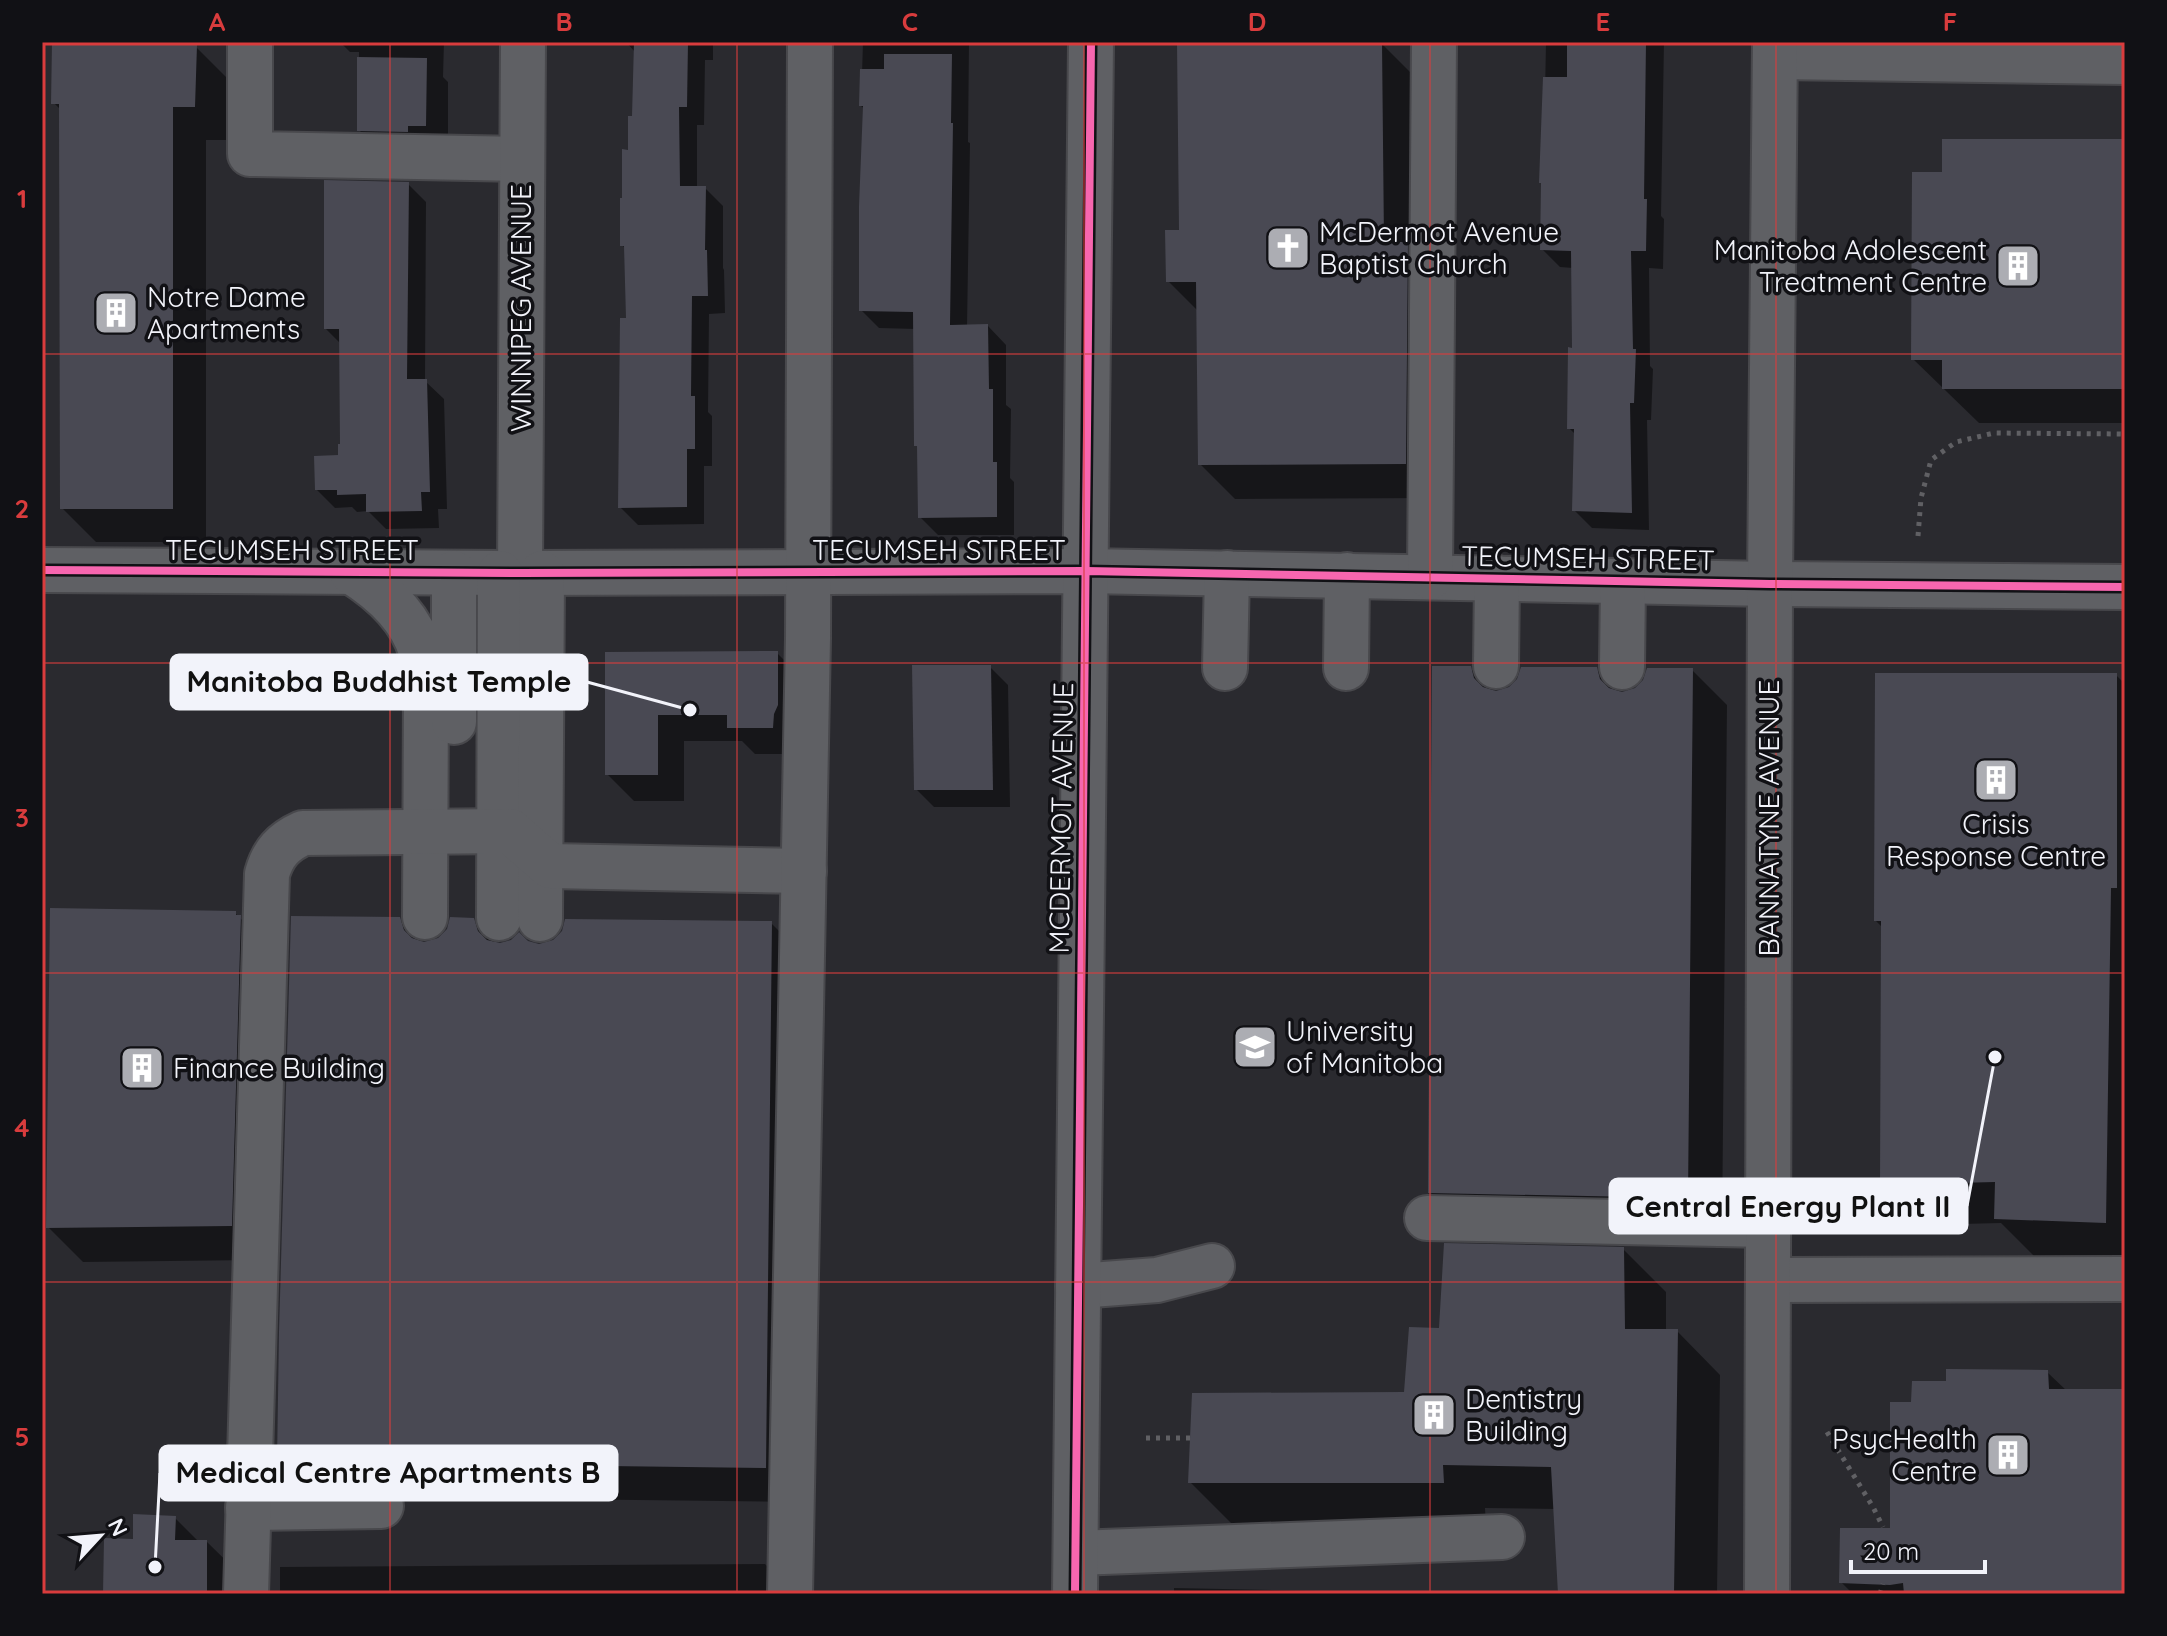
<svg xmlns="http://www.w3.org/2000/svg" width="2167" height="1636" font-family="Quicksand,sans-serif">
<rect width="100%" height="100%" fill="#2a2a2f"/>
<g fill="#0007">
<path d="M55,42h130v5h11l34,34 -2,59h-22v402h-110l-34,-34 -1,-398 -7,-7z"/>
<path d="M340,42h104l-1,35 5,5v66l-66,5 -23,-23v-78h-9z"/>
<path d="M626,42h87v18h-8l-1,65h-7v63h8l18,18v62l1,2 1,43 -16,1 -1,98 4,4v50h-8v58l-66,1 -18,-18 8,-187 -2,-71 -4,-4 12,-127 1,-66z"/>
<path d="M863,42h106l-1,100 2,1 -3,184 21,-1 18,19v60l5,4 -1,69 4,4v53h-76l-18,-18v-68l-4,-4v-116l-37,-1 -18,-18 4,-201 -4,-3z"/>
<path d="M1546,42h118l-3,174 3,3 -1,50 -14,-1 1,98 3,3 -2,51h-4l2,110 -57,-2 -18,-18 2,-75 -7,-7 5,-78 -1,-82 -13,-1 -18,-18z"/>
<path d="M1381,43l35,35 24,420 -205,1 -35,-35 -1,-152 -31,-31 13,-49z"/>
<path d="M2125,141v282h-146l-66,-64 31,-185z"/>
<path d="M408,184l18,18 -1,179 19,18 3,110h-9l1,19 -53,1 -18,-18 -11,1 -5,-5 -17,1 -18,-18 23,-33 2,-11 -1,-102 -15,-15z"/>
<path d="M777,653l27,27 -5,74h-44l-13,-13h-58v60h-50l-27,-27v-120z"/>
<path d="M990,667l18,18 2,122h-76l-18,-18z"/>
<path d="M1470,668l25,24 101,-23 25,24 71,-23 35,35 -5,527 -257,-5 -35,-35z"/>
<path d="M2116,675l9,9v579l-88,-4 -36,-36 -78,2 -41,-41 1,-256 -7,-7z"/>
<path d="M235,913l40,39 -9,308 -183,2 -35,-35z"/>
<path d="M399,919l25,25 15,-4 34,-20 25,25 29,-2 12,3 232,-23 35,35 -6,544 -486,-6 -35,-35z"/>
<path d="M1623,1249l43,43v39h11l43,44 -3,219h-157l-4,-85 -71,-1 1,18 -253,-1 -43,-43 216,-88 35,-64z"/>
<path d="M2047,1372l20,19h58v203h-272l-12,-12 51,-52 21,-126 35,-21z"/>
<path d="M175,1518l24,24h8l48,47 -1,5h-149l30,-53z"/>
<path d="M765,1564l29,30h-514v-27z"/>
<path d="M1174,1588l299,6h-299z"/>
</g>
<g fill="#494953">
<path d="M52,42h99v2l46,1 -2,62h-22v402h-113l-1,-405h-8z"/>
<path d="M634,42h54l-1,65h-8l1,79h26l-1,64h2l1,46h-16l-1,100h4v53h-8v58l-69,1 2,-190h6l-2,-72h-4v-48h2v-49l6,1v-34h4z"/>
<path d="M1382,42l2,200h24l-2,222 -208,1 -2,-183h-30l-1,-52h14l-2,-187z"/>
<path d="M1567,42h79l-2,157h3l-1,52h-15l2,98h3l-2,54h-4l2,110 -60,-2 2,-82h-7l1,-82 4,1 -1,-97 -31,-1 1,-67h-2l4,-106h24z"/>
<path d="M884,54h68l-1,69h2l-3,202 38,-1 1,65h4v73h4v55l-79,1 -1,-72h-3l-1,-134 -54,-1v-105l4,-100h-4l1,-37h24z"/>
<path d="M357,57l70,1 -1,68h-18v6l-51,-1z"/>
<path d="M1942,139h183v250h-183v-29h-31l1,-188h30z"/>
<path d="M324,180l85,2 -2,197h20l3,113h-9l1,19 -56,1v-18l-29,1v-5h-22l-1,-34 24,-1v-11h2l-1,-115h-15z"/>
<path d="M778,651v54l-4,9 -1,14h-46v-13h-69v60h-53v-123z"/>
<path d="M912,665h79l2,125h-79z"/>
<path d="M1432,666h39l3,12 9,9 13,4 13,-4 8,-8 4,-12h76l3,12 9,9 13,4 13,-4 8,-8 4,-12h46l-5,530 -260,-5z"/>
<path d="M1875,673h242v215h-6l-5,335 -112,-4 1,-37 -115,3 1,-264h-7z"/>
<path d="M50,908l186,3v4h5l-9,311 -186,2z"/>
<path d="M291,916l109,1 4,13 8,8 12,4 14,-4 9,-9 3,-12 24,1 4,13 9,9 13,3 11,-3 8,-8 9,9 11,3 14,-4 9,-9 3,-12 207,2 -6,547 -489,-6 2,-130z"/>
<path d="M1444,1243l180,4 1,82h53l-4,265h-116l-7,-127 -108,-2 1,18h-256l4,-90 212,-1 5,-65 30,1z"/>
<path d="M1946,1369l102,1 1,19h76v205h-221l-1,-11 -13,2 -51,-2 1,-55h50v-126h21l1,-21h34z"/>
<path d="M133,1514l43,2 -1,24h32v54h-104l1,-56 29,1z"/>
</g>
<g fill="none" stroke-linecap="round" stroke-linejoin="round">
<g stroke="#48484c" stroke-width="48">
<g id="minor">
<path d="M250,42v112l272,5"/>
<path d="M1775,57l350,5"/>
<path d="M42,570l478,3 566,-2 684,13 355,3"/>
<path d="M352,572c30,19 59,45 69,80 4,12 4,26 5,38l-1,227"/>
<path d="M454,573v149"/>
<path d="M520,573l3,-531"/>
<path d="M1430,577l4,-535"/>
<path d="M1496,666l1,-88"/>
<path d="M1622,667l1,-86"/>
<path d="M1225,668l2,-95"/>
<path d="M1346,668l1,-93"/>
<path d="M499,918l1,-345"/>
<path d="M540,919l2,-346"/>
<path d="M1427,1218l340,7"/>
<path d="M1768,1280l357,-1"/>
<path d="M1078,1286l79,-6 55,-14"/>
<path d="M248,1508l133,-2"/>
<path d="M1076,1553l426,-16"/>
<path d="M246,1594l21,-720c6,-21 16,-32 36,-41l207,-2 40,35 254,5"/>
<path d="M790,1594l18,-956 2,-596"/>
<path d="M1075,1594l16,-1552"/>
<path d="M1767,1594l3,-1010 5,-542"/>
</g>
</g>
<g stroke="#606064" stroke-width="5" stroke-dasharray="4 6" stroke-linecap="butt">
<path d="M1918,536l3,-38 10,-38 25,-18 38,-9 131,1"/>
<path d="M1827,1432l46,75 10,20"/>
<path d="M1146,1438h44"/>
<path d="M1880,1594l3,-10"/>
</g>
<use href="#minor" stroke="#5f6064" stroke-width="44"/>
<g stroke="#111115" stroke-width="13">
<g id="cycleway">
<path d="M42,570l478,3 566,-2 684,13 355,3"/>
<path d="M1075,1594l16,-1552"/>
</g>
</g>
<use href="#cycleway" stroke="#f766af" stroke-width="8"/>
</g>
<path fill="none" stroke="#d93c3d" stroke-width="2" stroke-opacity="0.55" d="M390,42v1552M737,42v1552M1084,42v1552M1430,42v1552M1776,42v1552M42,354h2083M42,663h2083M42,973h2083M42,1282h2083"/>
<defs>
<g id="church-square" transform="scale(2.3)"><rect x="-9" y="-9" width="18" height="18" rx="4" fill="#acadb3" stroke="#111115"/><path d="M-1.2-6h2.4v3.5h3.3v2.4h-3.3V6h-2.4V-.1h-3.3v-2.4h3.3Z" fill="#fff"/></g>
<g id="building-square" transform="scale(2.3)"><rect x="-9" y="-9" width="18" height="18" rx="4" fill="#acadb3" stroke="#111115"/><path d="M-4-6H4V6H1V3H-1V6H-4ZM-2.5-4.3h1.7v1.8h-1.7ZM.8-4.3h1.7v1.8H.8ZM-2.5-1h1.7V.8h-1.7ZM.8-1h1.7V.8H.8Z" fill="#fff"/></g>
<g id="university-square" transform="scale(2.3)"><rect x="-9" y="-9" width="18" height="18" rx="4" fill="#acadb3" stroke="#111115"/><path d="M0-5L7-2L0 1L-7-2ZM-4 1L0 2.5L4 1V4Q0 6-4 4Z" fill="#fff"/></g>
</defs>
<g fill-rule="evenodd">
<use href="#church-square" x="1288" y="248"/>
<use href="#building-square" x="2018" y="266"/>
<use href="#building-square" x="116" y="313"/>
<use href="#building-square" x="1996" y="780"/>
<use href="#university-square" x="1255" y="1047"/>
<use href="#building-square" x="142" y="1068"/>
<use href="#building-square" x="1434" y="1415"/>
<use href="#building-square" x="2008" y="1455"/>
</g>
<g text-anchor="middle" stroke-width="7" stroke-linejoin="round" paint-order="stroke">
<g font-size="28" fill="#f2f3fa" stroke="#111115" text-anchor="start">
<text x="1319" y="242">McDermot Avenue<tspan x="1319" dy="32">Baptist Church</tspan></text>
<text x="1987" y="260" text-anchor="end">Manitoba Adolescent<tspan x="1987" dy="32">Treatment Centre</tspan></text>
<text x="147" y="307">Notre Dame<tspan x="147" dy="32">Apartments</tspan></text>
<text x="1996" y="834" text-anchor="middle">Crisis<tspan x="1996" dy="32">Response Centre</tspan></text>
<text x="1286" y="1041">University<tspan x="1286" dy="32">of Manitoba</tspan></text>
<text x="173" y="1078">Finance Building</text>
<text x="1465" y="1409">Dentistry<tspan x="1465" dy="32">Building</tspan></text>
<text x="1977" y="1449" text-anchor="end">PsycHealth<tspan x="1977" dy="32">Centre</tspan></text>
</g>
<g font-size="28" fill="#f2f3fa" stroke="#111115">
<text transform="translate(521 308) rotate(-90)" y="10">WINNIPEG AVENUE</text>
<text x="292" y="560">TECUMSEH STREET</text>
<text x="939" y="560">TECUMSEH STREET</text>
<text transform="translate(1588 558) rotate(1)" y="10">TECUMSEH STREET</text>
<text transform="translate(1061 818) rotate(-89)" y="10">MCDERMOT AVENUE</text>
<text transform="translate(1769 818) rotate(-90)" y="10">BANNATYNE AVENUE</text>
</g>
</g>
<path fill="none" stroke="#f2f3fa" stroke-width="3" d="M690 710L587 682M1995 1057L1967 1206M155 1567L160 1473"/>
<g fill="#f2f3fa" stroke="#111115" stroke-width="3">
<circle cx="690" cy="710" r="8"/>
<circle cx="1995" cy="1057" r="8"/>
<circle cx="155" cy="1567" r="8"/>
</g>
<g fill="#f2f3fa" stroke="#f2f3fa" stroke-width="3">
<rect x="171" y="655" width="416" height="54" rx="8"/>
<rect x="1610" y="1179" width="357" height="54" rx="8"/>
<rect x="160" y="1446" width="457" height="54" rx="8"/>
</g>
<g font-size="30" text-anchor="middle" font-weight="bold" fill="#111">
<text x="379" y="692">Manitoba Buddhist Temple</text>
<text x="1788" y="1217">Central Energy Plant II</text>
<text x="388" y="1483">Medical Centre Apartments B</text>
</g>
<rect width="2167" height="1636" fill="none" stroke="#111115" stroke-width="88"/>
<g transform="translate(100 1536) rotate(64)" stroke="#111115" stroke-width="6" paint-order="stroke">
<path d="M0-6L14 30L0 20L-14 30Z" fill="#f2f3fa"/>
<text y="-12" font-size="22" font-weight="bold" text-anchor="middle" fill="#f2f3fa">N</text>
</g>
<path d="M1851 1560v12h134v-12" fill="none" stroke="#f2f3fa" stroke-width="4"/>
<text x="1863" y="1560" font-size="24" fill="#f2f3fa" stroke="#111115" stroke-width="6" paint-order="stroke">20 m</text>
<rect x="44" y="44" width="2079" height="1548" fill="none" stroke="#d93c3d" stroke-width="3"/>
<g font-size="26" text-anchor="middle" font-weight="bold" fill="#d93c3d">
<text x="217" y="31">A</text>
<text x="564" y="31">B</text>
<text x="910" y="31">C</text>
<text x="1257" y="31">D</text>
<text x="1603" y="31">E</text>
<text x="1950" y="31">F</text>
<text x="22" y="208">1</text>
<text x="22" y="518">2</text>
<text x="22" y="827">3</text>
<text x="22" y="1137">4</text>
<text x="22" y="1446">5</text>
</g>
</svg>
